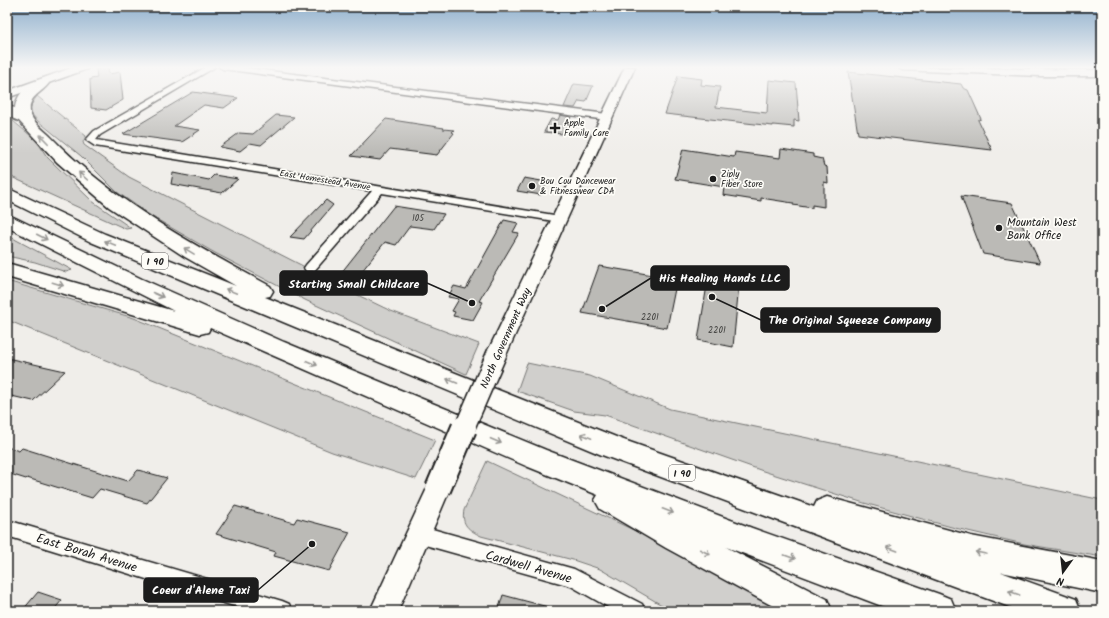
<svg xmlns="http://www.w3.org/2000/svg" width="1109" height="618" font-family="Kalam,sans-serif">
<rect width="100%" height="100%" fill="#f0eeea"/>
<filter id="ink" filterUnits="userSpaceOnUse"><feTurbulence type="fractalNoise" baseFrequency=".025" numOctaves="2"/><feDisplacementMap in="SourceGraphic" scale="8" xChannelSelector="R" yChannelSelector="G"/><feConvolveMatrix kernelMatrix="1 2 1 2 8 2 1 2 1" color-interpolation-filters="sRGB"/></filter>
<g filter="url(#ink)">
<g fill="#d0cfcc" stroke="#767674">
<path d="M37,96l49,40 -3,6 1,3 45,32 174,89 11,8 77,37 88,33 -13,30 -161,-74 -90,-47 -64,-37 -34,-24 -36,-36 -43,-35 -10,-11v-5l4,-1z"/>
<path d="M7,116l30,25 10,16 45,44 39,27 -5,1 -119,-54z"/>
<path d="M7,235l65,35 -6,2 -31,-10 -28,-6z"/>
<path d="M7,281l127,37 301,122 -19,39 -84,-27 -325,-132z"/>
<path d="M527,363l63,13 80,33 432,91v57l-78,-13 -69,-16 -91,-25 -101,-32 -158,-56 -31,-4 -57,-20z"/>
<path d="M487,461l223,105 80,45h-118l-72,-42 -27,-9 -92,-24c-12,-6 -20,-11 -17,-26z"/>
</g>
<g fill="#bbbab6" stroke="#1c1c1c">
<path d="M108,67l1,7 11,-2 3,28 -17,10 -15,-2 -1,-29 7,-1 -1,-9z"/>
<path d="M848,72l113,12 2,4 5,2 13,29 -3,1 14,30 -134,-16z"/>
<path d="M678,76l24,3 -1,6 19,2 -4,20 51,6 2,-33 27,3 3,38 -5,-1v7l-21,-2v1l-108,-12z"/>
<path d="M574,84l19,2 -7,16 -7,-1 -4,7 -11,-1z"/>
<path d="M193,92l45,6 -14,10 -20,-3 -30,21 26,4 -18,12 -59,-8z"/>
<path d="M276,115l18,2 -33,28 -11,-2 -10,8 -20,-4 19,-14 14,1z"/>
<path d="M560,115l11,2 -9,17 -18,-2 7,-13 7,1z"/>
<path d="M386,119l58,9 -1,1 11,1 -2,2 2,1 -17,22 -47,-6 -10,11 -29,-4z"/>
<path d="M683,149l51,8 1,-5 45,6 1,-9 32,5v3l9,2 2,7 3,1 1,16 -4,-1v25l-12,-2v3l-19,-3v-2l-32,-5v3l-38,-6 1,-8 -49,-8z"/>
<path d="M173,173l36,7 5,-5 24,4 -16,14 -51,-9z"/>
<path d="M524,178l23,4 -6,13 -24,-4z"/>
<path d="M961,196l51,7 28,60 -57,-9z"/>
<path d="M326,200l7,5 -29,34 -14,-2z"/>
<path d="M394,206l50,8 -10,15 -24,-3 -14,19 -11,-3 -31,39 -17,-3z"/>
<path d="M504,220l14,3 -5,9 6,1 -40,68 4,1 -10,18 -20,-4 2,-4 -3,-1 7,-12 -11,-2 6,-11 12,3z"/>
<path d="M599,266l78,13 -10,49 -85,-15z"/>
<path d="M708,279l31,5 -6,63 -35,-7z"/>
<path d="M7,358l58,13 -32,30 -26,-6z"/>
<path d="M7,447l12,4 3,-3 106,33 10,-11 29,8 -20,25 -47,-14 -8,9 -65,-20 -1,1 -19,-6z"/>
<path d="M235,506l59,17 3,-5 53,14 -21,39 -55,-15 2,-4 -60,-18z"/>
<path d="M38,592l24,8 -9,11h-31z"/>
<path d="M503,595l45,12 -1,4h-49z"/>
</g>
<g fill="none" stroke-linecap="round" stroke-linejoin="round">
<g stroke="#1c1c1c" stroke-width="3">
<g id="street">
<path d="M206,67h9l-115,68 -4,5 464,76 6,3 -6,3 -178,-29 -68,78h-8l-2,-3 2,-3 66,-74 -277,-45 -9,-6 8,-9z"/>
<path d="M219,67h20l368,47 4,3 -4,3 -384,-51z"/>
<path d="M7,520l275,81 7,3 3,7h-42l-243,-75z"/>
<path d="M418,525l156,44 68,35 3,7h-30l-44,-25 -153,-43 -6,-3 -3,-6 3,-6z"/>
</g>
</g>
<g stroke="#1c1c1c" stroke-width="3">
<g id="secondary">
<path d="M74,67h14l-1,2 -80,29v-7z"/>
<path d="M625,67h10l-128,286 -3,5 -7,2 -7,-2 -3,-5z"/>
<path d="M897,67l205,3v6h-61l-139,-6z"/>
<path d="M438,478l8,4 4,7 -52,122h-28l60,-129z"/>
</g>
</g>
<g stroke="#1c1c1c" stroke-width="3">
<g id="highway">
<path d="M42,79l5,1 2,3c-8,11 -21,13 -19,29 1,9 14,18 21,25 62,64 140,107 219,149l3,5 -3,5 -5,1 356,142 193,68 3,-6 10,-4 144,39 131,25v32l-101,-21 75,27 5,12h-61l-418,-156 -511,-213 -84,-42v-12l98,46 131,52 -51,-29 -76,-50 -52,-45 -38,-41 -12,-5v-10l8,2c1,-13 14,-26 27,-29z"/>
<path d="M7,214l135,65 142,63 262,108 206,78 187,66 12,5 5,12h-61l-169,-64 101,52 5,12h-50l-116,-63 -66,-39 -5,-9 3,-5 -72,-29 -316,-138 -2,4 -8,2 -193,-57v-14l167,48 -167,-84z"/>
</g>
</g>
<use href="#street" fill="#fdfcf7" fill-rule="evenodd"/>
<use href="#secondary" fill="#fdfcf7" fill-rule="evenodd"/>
<use href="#highway" fill="#fdfcf7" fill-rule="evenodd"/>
<g stroke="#1c1c1c" stroke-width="22" stroke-linecap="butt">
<path id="secondary-bridge-far1" d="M464,429l33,-76"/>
</g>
<g stroke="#1c1c1c" stroke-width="28" stroke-linecap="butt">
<path id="secondary-bridge" d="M438,489l26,-61"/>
</g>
<use href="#secondary-bridge-far1" stroke="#fdfcf7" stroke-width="19"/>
<use href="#secondary-bridge" stroke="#fdfcf7" stroke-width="24"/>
</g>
<defs><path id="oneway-shaft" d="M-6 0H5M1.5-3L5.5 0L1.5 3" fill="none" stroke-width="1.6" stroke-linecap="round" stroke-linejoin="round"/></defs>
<g stroke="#989794">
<use href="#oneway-shaft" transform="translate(44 139) rotate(-134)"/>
<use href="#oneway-shaft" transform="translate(83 176) rotate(-138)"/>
<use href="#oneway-shaft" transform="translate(42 237) rotate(27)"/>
<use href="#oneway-shaft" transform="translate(110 243) rotate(-158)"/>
<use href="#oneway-shaft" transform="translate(189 251) rotate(-149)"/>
<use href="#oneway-shaft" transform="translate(58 284) rotate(17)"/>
<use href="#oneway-shaft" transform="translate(231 291) rotate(-158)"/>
<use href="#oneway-shaft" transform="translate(158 295) rotate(24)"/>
<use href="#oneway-shaft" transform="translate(312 363) rotate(23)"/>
<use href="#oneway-shaft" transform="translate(452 381) rotate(-158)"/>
<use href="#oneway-shaft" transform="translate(586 436) rotate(-158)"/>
<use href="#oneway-shaft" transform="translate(496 441) rotate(23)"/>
<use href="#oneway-shaft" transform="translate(668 511) rotate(21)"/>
<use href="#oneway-shaft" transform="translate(892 549) rotate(-160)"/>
<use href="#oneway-shaft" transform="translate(705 552) rotate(27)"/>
<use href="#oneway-shaft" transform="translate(981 553) rotate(-168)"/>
<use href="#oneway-shaft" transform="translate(790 557) rotate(20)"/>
<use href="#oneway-shaft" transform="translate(1014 593) rotate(-160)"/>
</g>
</g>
<linearGradient id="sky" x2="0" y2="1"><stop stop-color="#8eafcc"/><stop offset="0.44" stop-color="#f8f7f6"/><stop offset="1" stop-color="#f8f7f6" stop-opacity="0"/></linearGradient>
<rect width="1109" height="153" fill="url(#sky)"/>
<g fill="#1c1c1c" stroke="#fdfcf7" stroke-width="1.5">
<path d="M553 122h4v4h4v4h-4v4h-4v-4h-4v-4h4z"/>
<circle cx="713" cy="179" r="4"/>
<circle cx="532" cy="186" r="4"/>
<circle cx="999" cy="228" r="4"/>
</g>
<g text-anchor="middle" stroke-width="3.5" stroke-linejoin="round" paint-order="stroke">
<g font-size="9" fill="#1c1c1c" stroke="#fdfcf7" text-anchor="start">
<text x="564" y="126">Apple<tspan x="564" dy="10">Family Care</tspan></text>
<text x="721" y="177">Ziply<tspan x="721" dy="10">Fiber Store</tspan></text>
<text x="540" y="184">Bou Cou Dancewear<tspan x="540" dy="10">&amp; Fitnesswear CDA</tspan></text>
</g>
<g font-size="9" fill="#1c1c1c" stroke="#fdfcf7">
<text transform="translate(325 180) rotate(9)" y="3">East Homestead Avenue</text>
</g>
<g font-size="9" fill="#444442">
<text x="418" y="221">105</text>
<text x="650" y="320">2201</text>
<text x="717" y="333">2201</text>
</g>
<g fill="#fdfcf7" stroke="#605f5e" stroke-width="1">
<rect x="142" y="253" width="26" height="16" rx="3"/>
<rect x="669" y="465" width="26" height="16" rx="3"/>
</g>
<g font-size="10" font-weight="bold" fill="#1c1c1c">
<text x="155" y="265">I 90</text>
<text x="682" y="477">I 90</text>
</g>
<g font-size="11" fill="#1c1c1c" stroke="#fdfcf7" text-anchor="start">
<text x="1007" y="226">Mountain West<tspan x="1007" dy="13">Bank Office</tspan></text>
</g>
<g font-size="11" fill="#1c1c1c" stroke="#fdfcf7">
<text transform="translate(505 338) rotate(-66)" y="4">North Government Way</text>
</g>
<g font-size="13" fill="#1c1c1c" stroke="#fdfcf7">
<text transform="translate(87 552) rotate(17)" y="5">East Borah Avenue</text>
<text transform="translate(529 566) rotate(16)" y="5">Cardwell Avenue</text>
</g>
</g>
<path fill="none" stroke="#1c1c1c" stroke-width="1.5" d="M602 309L651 278M472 303L427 283M712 297L761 320M312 544L258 590"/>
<g fill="#1c1c1c" stroke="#fdfcf7" stroke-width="1.5">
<circle cx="602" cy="309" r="4"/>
<circle cx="472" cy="303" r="4"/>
<circle cx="712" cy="297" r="4"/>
<circle cx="312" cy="544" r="4"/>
</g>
<g fill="#1c1c1c" stroke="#1c1c1c" stroke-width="1.5">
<rect x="651" y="266" width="138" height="24" rx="4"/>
<rect x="280" y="271" width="147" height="24" rx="4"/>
<rect x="761" y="308" width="179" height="24" rx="4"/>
<rect x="144" y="578" width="114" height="24" rx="4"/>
</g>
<g font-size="12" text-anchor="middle" font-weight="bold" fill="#fff">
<text x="720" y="282">His Healing Hands LLC</text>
<text x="354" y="288">Starting Small Childcare</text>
<text x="850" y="324">The Original Squeeze Company</text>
<text x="201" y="594">Coeur d'Alene Taxi</text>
</g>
<rect width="1109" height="618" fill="none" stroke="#fdfcf7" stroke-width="24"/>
<rect x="12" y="12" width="1085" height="594" fill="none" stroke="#1c1c1c" stroke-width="1.5" filter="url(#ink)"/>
<g transform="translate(1063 572) rotate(195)" stroke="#fdfcf7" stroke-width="3" paint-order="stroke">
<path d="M0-3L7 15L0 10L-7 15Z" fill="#1c1c1c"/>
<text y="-6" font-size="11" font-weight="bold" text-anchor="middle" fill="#1c1c1c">N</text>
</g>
</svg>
